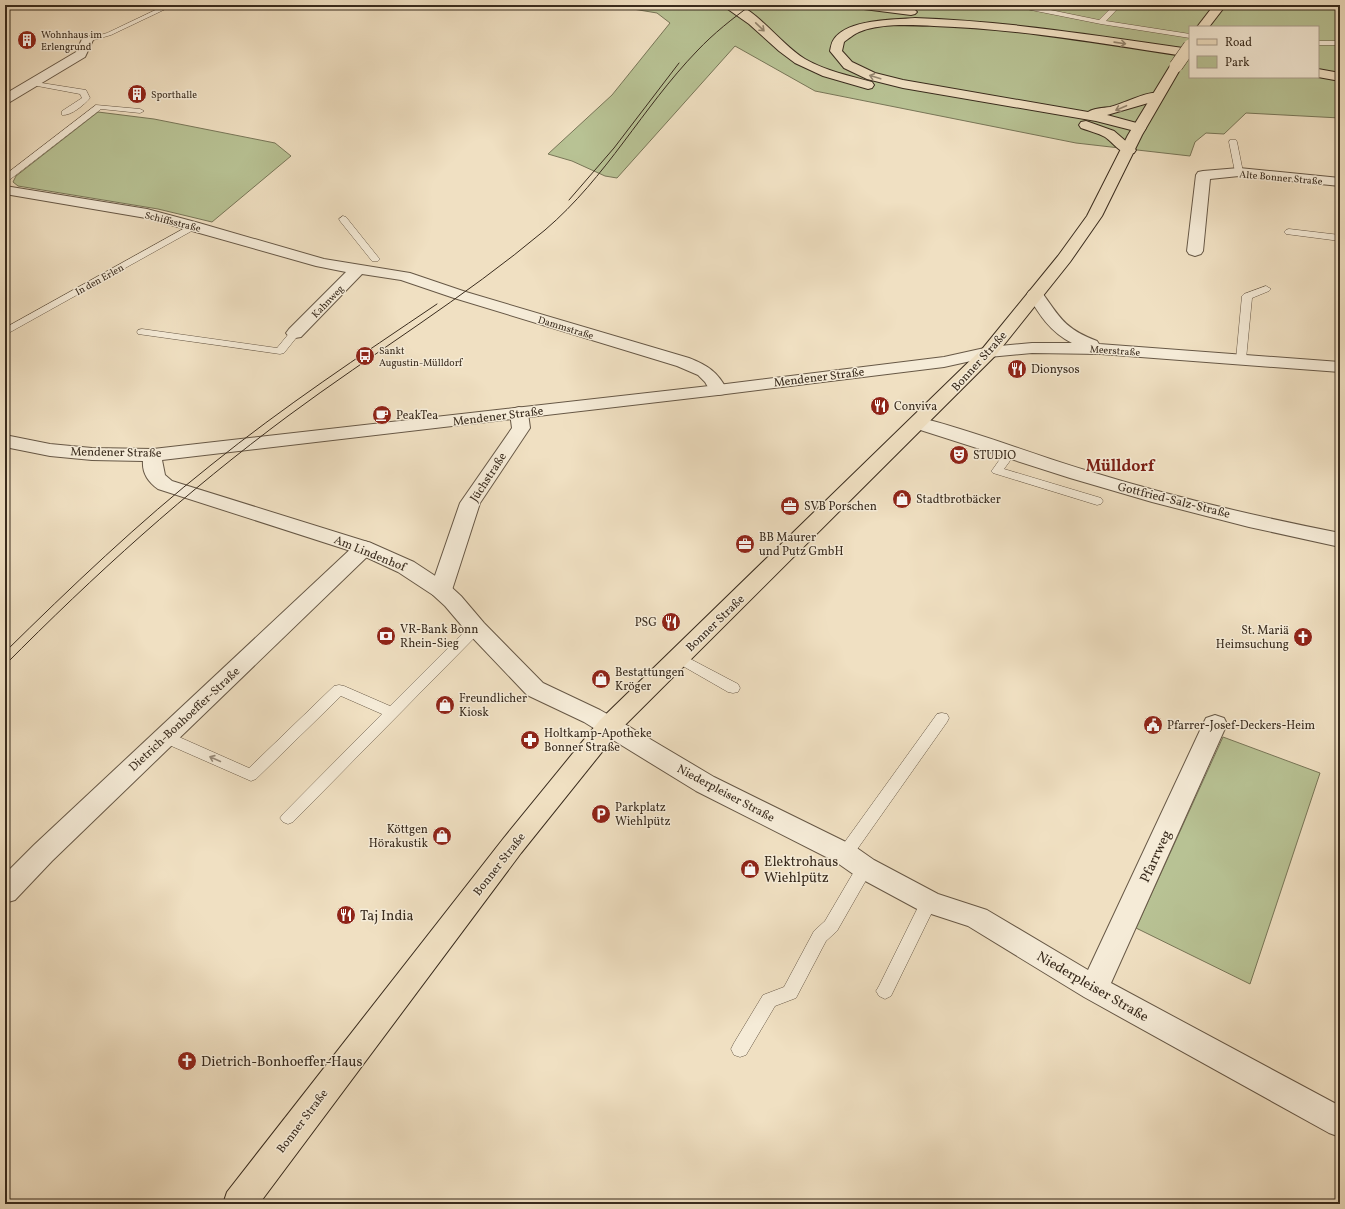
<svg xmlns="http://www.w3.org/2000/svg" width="1345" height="1209" font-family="Vollkorn,serif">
<rect width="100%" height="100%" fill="#f0e0c2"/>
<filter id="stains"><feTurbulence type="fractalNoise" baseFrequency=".005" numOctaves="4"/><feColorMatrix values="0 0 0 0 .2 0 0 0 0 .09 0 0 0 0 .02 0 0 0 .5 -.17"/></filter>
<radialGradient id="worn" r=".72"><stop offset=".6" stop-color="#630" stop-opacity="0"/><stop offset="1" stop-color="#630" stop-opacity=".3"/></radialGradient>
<g fill="#b8c294" stroke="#787658" fill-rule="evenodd">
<path d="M609,5h731v113l-94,-5 -22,21 -18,-1 -11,9 -5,14 -114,-13 -261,-52 -80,-45 -118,132 -12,-2 -33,-15 -24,-7 64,-59 58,-72 -13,-10zM1190,27h128v50h-128z"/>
<path d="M98,112l56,7 121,24 16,13 -79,66 -54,-13 -140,-23 -5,-4 3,-6z"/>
<path d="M1223,737l97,36 -70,211 -114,-56z"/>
</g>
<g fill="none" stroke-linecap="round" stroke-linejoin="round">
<g stroke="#675846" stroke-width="1">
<g id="service">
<path d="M166,5h8l-63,30 -24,7 -4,-2 24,-7z"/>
<path d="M1013,5h13l73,15 15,-15h7l-15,16 84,13v4l-89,-14 -85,-17z"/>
<rect x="1318" y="41" width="22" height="4"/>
<path d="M29,81l57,9 4,8c-6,7 -19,18 -28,17v-4l20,-13 -2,-4 -48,-9 -4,-2z"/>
<path d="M96,105l44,4 4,2 -4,2 -39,-4 -93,72 -3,1v-7z"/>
<path d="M1230,140h6l1,2 6,30 -1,2 -3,1 -4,-3 -6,-30z"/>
<path d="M343,216l3,1 32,40 2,2 -2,2h-6l-32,-40 -1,-2z"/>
<path d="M194,223l4,3 -1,2 -192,107v-7z"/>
<path d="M1289,229l51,6v6l-54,-7 -2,-2 2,-2z"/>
<path d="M1266,286l5,3 -2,2 -17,7 -6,61 -1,2h-8l-1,-2 6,-63 2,-2z"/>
<path d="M142,329l135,19 14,-17 4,-1 5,3 -16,20 -4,1 -142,-20 -1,-2 1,-2z"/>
<path d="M1009,451l4,1 2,2 -11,15 97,29 2,3 -2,3 -4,1 -104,-32 -2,-2 2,-2 12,-17z"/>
<path d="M476,623l5,2 2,3 -2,3 -188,191 -5,2 -5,-2 -3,-4 3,-4 99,-100 -41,-18 -85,83 -5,2 -91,-40 -2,-4 2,-4 5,-1 5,1 79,35 85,-82 5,-1 5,1 46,20 81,-81z"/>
<path d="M679,653l59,31 2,4 -2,4 -5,1 -5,-1 -54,-31 -2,-3 2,-3z"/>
<path d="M942,713l5,1 2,4 -2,4 -96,136 -6,2 -6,-2 -2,-4 2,-4 98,-136z"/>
<path d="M865,862l6,1 2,5 -36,63 -11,10 -30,57 -21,8 -29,49 -6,2 -6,-2 -3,-6 3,-6 29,-48 21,-8 30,-56 11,-10 34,-58z"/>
<path d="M929,895l6,2 2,5 -46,94 -6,3 -6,-3 -3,-5 3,-5 44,-89z"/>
</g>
</g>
<g stroke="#675846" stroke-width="2">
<g id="minor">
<path d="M87,36l4,1 2,3 -8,17 -75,45 -5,1v-9l71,-42 7,-15z"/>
<path d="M1239,168l101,10v8l-101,-10 -29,3 -7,72 -2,3 -6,2 -6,-2 -2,-3 9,-76 2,-3 5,-1z"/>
<path d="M5,186l142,23 52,14 125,36 86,14 56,19 223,66c18,7 29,14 38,32l-3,4 -6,1 -6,-1 -7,-12 -7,-7 -21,-9 -223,-68 -53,-18 -39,-6 -61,63 -6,1 -6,-1 -3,-4 3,-4 57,-57 -30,-6 -170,-48 -141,-24z"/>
<path d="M519,407l7,2 2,4 2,15 -50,75 -28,87 -3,5 -8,2 -8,-2 -3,-5 30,-87 52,-75 -2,-15 2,-4z"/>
<path d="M918,417c56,14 111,36 167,53 84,26 169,46 255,63v14l-91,-20 -97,-25 -82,-24 -159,-51 -2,-4 2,-4z"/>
<path d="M364,541l7,2 3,5 -3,5 -319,308 -37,39 -10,3v-29l29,-29 323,-302z"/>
<path d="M1215,715l9,3 3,6 -116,259 229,123v31l-11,-4 -245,-136 -116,-71 -49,-16 -63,-34 -20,-14 -140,-71 -96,-59 -3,-6 3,-6 9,-3 9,3 96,57 140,69 20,14 64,34 49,16 101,60 115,-246 3,-6z"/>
</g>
</g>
<g stroke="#675846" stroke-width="2">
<path id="tertiary" d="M1035,289l6,2c19,27 24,38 56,50l2,3 241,18v10l-239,-18 -69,-1 -43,4 -45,10 -226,28 -556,65 3,15 7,6 199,62 43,19 35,23 12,11 23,27 59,60 57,27 18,10 3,6 -3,6 -9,3 -9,-3 -16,-10 -57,-27 -59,-62 -23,-27 -12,-11 -35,-23 -41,-19 -199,-64c-10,-7 -16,-16 -15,-28l-51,-1 -42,-4 -45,-9v-12l45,9 42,4 61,1 565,-64 226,-28 45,-10 43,-4h40c-22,-11 -33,-29 -45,-49l2,-3z"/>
</g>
<g stroke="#392b1d" stroke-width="2">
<g id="primary">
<path d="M1214,5h12l-17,22h-12z"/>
<path d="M1176,62l4,1 2,3 -40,69 -40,81 -32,46 -75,94 -377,376 -97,121 -262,351h-36l4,-12 276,-353 97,-119 383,-372 75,-92 29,-40 41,-81 42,-69 2,-3z"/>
</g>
</g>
<g stroke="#392b1d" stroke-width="2">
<g id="motorway">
<path d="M722,5c5,0 11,-1 16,0 20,7 46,42 67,54 21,12 45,17 67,23l2,3 -2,3 -4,1 -45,-13 -28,-13 -16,-12 -30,-27z"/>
<path d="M850,5h33l28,4 4,1 2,2 -2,2 -4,1 -55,-7 -4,-1z"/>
<path d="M915,18c93,3 184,18 275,31v8c-85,-13 -170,-28 -256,-31 -23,-1 -53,-3 -75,6 -5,2 -11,7 -15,10l-2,9 10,11 23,11 28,7 185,32c6,-4 15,-4 22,-5 14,-3 38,-17 52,-14l1,3 -1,3 -55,16 37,10 2,3 -2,3 -5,1 -43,-11 -193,-33 -36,-9 -23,-11 -14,-17c1,-4 1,-8 4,-12 14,-20 59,-19 81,-21z"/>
<path d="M1318,69l22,4v8l-22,-4z"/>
<path d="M1086,121l28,10 22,19 -2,3c-13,3 -20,-10 -29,-16 -7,-4 -16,-6 -24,-9l-2,-3 2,-3z"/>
</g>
</g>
<use href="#service" fill="#f5ebd7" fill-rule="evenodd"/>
<use href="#minor" fill="#f5ebd7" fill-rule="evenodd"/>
<use href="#tertiary" fill="#f5ebd7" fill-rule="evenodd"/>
<use href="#primary" fill="#f0e0c2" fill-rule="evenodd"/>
<use href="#motorway" fill="#f0e0c2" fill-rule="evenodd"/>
<g stroke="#392b1d" stroke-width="1">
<path d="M569,200l45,-52 65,-85"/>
<path d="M5,652c66,-65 133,-129 206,-187 72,-58 149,-109 226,-161"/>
<path d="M5,665c89,-90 182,-174 283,-249 85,-63 176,-118 257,-186 62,-53 97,-122 152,-179 17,-18 35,-32 54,-46"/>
</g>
<g stroke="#392b1d" stroke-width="14" stroke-linecap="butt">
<path id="primary-bridge" d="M1176,66l14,-20"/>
</g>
<use href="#primary-bridge" stroke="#f0e0c2" stroke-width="13"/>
</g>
<defs><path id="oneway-shaft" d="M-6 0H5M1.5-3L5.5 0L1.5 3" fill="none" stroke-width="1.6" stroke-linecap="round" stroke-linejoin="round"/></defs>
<g stroke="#948670">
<use href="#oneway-shaft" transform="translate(760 27) rotate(44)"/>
<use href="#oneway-shaft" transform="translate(1120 43) rotate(8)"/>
<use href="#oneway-shaft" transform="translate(875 77) rotate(-163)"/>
<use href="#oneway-shaft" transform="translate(1121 108) rotate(157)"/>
</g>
<use stroke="#978b7a" href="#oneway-shaft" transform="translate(215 759) rotate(-156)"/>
<defs>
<g id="building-disc" transform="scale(1)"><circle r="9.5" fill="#8f2418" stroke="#f5ebd7"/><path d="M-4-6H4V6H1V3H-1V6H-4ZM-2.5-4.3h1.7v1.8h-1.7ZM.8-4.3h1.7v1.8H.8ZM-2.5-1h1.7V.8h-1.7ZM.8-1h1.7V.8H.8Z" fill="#fff"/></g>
<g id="bus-disc" transform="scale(1)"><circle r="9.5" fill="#8f2418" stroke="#f5ebd7"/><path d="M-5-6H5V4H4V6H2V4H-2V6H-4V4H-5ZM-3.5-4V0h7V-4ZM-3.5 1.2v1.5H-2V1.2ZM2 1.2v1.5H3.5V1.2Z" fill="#fff"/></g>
<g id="restaurant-disc" transform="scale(1)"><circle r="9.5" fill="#8f2418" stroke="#f5ebd7"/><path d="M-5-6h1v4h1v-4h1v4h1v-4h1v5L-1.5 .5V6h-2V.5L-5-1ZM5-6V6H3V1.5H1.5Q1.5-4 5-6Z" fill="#fff"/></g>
<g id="cafe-disc" transform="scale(1)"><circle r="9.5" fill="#8f2418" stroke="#f5ebd7"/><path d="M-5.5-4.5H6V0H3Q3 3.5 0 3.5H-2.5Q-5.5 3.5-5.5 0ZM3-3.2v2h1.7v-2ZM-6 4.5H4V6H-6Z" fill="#fff"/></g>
<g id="theatre-disc" transform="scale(1)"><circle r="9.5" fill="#8f2418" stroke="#f5ebd7"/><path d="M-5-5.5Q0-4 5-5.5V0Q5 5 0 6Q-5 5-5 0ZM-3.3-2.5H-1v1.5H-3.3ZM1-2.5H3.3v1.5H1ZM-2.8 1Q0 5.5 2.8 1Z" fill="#fff"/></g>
<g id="shop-disc" transform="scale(1)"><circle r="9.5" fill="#8f2418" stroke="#f5ebd7"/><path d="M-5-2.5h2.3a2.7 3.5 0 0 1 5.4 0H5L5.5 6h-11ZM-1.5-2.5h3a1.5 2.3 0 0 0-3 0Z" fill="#fff"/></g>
<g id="office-disc" transform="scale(1)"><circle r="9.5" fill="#8f2418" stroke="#f5ebd7"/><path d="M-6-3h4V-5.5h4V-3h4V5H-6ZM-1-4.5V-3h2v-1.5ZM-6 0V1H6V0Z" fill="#fff"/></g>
<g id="bank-disc" transform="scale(1)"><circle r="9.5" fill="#8f2418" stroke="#f5ebd7"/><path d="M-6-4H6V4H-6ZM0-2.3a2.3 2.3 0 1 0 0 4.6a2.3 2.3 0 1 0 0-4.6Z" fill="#fff"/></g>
<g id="church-disc" transform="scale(1)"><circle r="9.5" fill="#8f2418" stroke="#f5ebd7"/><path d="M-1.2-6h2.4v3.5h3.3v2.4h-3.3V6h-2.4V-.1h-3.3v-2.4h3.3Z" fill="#fff"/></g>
<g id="civic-disc" transform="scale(1)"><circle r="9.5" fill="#8f2418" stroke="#f5ebd7"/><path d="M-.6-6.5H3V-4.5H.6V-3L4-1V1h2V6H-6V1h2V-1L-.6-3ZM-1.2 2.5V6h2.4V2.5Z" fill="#fff"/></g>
<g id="pharmacy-disc" transform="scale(1)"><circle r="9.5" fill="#8f2418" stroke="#f5ebd7"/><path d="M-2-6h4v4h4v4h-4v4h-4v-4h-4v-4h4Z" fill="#fff"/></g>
<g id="parking-disc" transform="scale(1)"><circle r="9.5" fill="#8f2418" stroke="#f5ebd7"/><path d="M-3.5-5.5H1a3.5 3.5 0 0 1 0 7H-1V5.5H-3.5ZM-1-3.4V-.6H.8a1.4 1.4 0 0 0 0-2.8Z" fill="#fff"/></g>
</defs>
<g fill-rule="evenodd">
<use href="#building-disc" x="27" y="40"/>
<use href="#building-disc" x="137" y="94"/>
<use href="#bus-disc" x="365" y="356"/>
<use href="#restaurant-disc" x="1017" y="369"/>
<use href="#restaurant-disc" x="880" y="406"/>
<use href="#cafe-disc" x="382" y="415"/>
<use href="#theatre-disc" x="959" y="455"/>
<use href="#shop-disc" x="902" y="499"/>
<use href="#office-disc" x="790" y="506"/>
<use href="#office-disc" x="745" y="544"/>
<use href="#restaurant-disc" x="671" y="622"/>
<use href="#bank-disc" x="386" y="636"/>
<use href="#church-disc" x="1303" y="637"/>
<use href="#shop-disc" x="601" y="679"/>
<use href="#shop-disc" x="445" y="705"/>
<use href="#civic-disc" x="1153" y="725"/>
<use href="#pharmacy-disc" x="530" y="740"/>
<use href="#parking-disc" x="601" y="814"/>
<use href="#shop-disc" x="442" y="836"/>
<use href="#shop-disc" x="750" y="869"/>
<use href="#restaurant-disc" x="346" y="915"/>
<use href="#church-disc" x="187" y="1061"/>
</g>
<g text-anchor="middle" stroke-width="3" stroke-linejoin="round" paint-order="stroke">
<g font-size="10" fill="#392b1d" stroke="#f5ebd7" text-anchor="start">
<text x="41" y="38">Wohnhaus im<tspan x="41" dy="12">Erlengrund</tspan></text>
<text x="151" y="98">Sporthalle</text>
<text x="379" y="354">Sankt<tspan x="379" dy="12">Augustin-Mülldorf</tspan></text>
</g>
<g font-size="10" fill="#392b1d" stroke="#f5ebd7">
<text transform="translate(1281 177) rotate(5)" y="4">Alte Bonner Straße</text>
<text transform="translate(173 221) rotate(14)" y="4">Schiffsstraße</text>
<text transform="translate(99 279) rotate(-29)" y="4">In den Erlen</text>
<text transform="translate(327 301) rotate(-46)" y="4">Kahnweg</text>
<text transform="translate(566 327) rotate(17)" y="4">Dammstraße</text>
<text transform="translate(1115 350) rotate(4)" y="4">Meerstraße</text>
</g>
<g font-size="12" fill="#392b1d" stroke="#f5ebd7">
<text transform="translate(979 361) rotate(-48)" y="4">Bonner Straße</text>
<text transform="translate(819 377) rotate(-7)" y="4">Mendener Straße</text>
<text transform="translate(498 416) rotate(-7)" y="4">Mendener Straße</text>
<text transform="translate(116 452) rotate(1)" y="4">Mendener Straße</text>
<text transform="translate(488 477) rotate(-57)" y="4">Jüchstraße</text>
<text transform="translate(1174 500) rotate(14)" y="4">Gottfried-Salz-Straße</text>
<text transform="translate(370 553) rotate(22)" y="4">Am Lindenhof</text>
<text transform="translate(715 623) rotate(-44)" y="4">Bonner Straße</text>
<text transform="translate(184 719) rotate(-43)" y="4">Dietrich-Bonhoeffer-Straße</text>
<text transform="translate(726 793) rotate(28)" y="4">Niederpleiser Straße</text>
<text transform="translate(499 864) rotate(-52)" y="4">Bonner Straße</text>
<text transform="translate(302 1121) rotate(-53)" y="4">Bonner Straße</text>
</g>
<g font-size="12" fill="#392b1d" stroke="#f5ebd7" text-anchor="start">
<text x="1031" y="373">Dionysos</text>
<text x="894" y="410">Conviva</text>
<text x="396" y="419">PeakTea</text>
<text x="973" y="459">STUDIO</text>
<text x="916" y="503">Stadtbrotbäcker</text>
<text x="804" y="510">SVB Porschen</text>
<text x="759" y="541">BB Maurer<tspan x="759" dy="14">und Putz GmbH</tspan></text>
<text x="657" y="626" text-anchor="end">PSG</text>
<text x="400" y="633">VR-Bank Bonn<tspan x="400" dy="14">Rhein-Sieg</tspan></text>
<text x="1289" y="634" text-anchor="end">St. Mariä<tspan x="1289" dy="14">Heimsuchung</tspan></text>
<text x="615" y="676">Bestattungen<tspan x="615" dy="14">Kröger</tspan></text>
<text x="459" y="702">Freundlicher<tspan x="459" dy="14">Kiosk</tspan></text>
<text x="1167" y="729">Pfarrer-Josef-Deckers-Heim</text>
<text x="544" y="737">Holtkamp-Apotheke<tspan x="544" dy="14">Bonner Straße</tspan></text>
<text x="615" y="811">Parkplatz<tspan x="615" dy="14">Wiehlpütz</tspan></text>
<text x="428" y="833" text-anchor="end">Köttgen<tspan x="428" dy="14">Hörakustik</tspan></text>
</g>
<g font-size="14" fill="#392b1d" stroke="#f5ebd7">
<text transform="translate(1155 856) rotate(-65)" y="5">Pfarrweg</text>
<text transform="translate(1093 986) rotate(30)" y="5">Niederpleiser Straße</text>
</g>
<g font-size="14" fill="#392b1d" stroke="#f5ebd7" text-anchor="start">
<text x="764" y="866">Elektrohaus<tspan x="764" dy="16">Wiehlpütz</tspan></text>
<text x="360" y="920">Taj India</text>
<text x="201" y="1066">Dietrich-Bonhoeffer-Haus</text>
</g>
<g font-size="16" font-weight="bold" fill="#7a1f14" stroke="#f5ebd7">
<text x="1120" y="471">Mülldorf</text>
</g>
</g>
<rect width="1345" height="1209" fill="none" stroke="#f0e0c2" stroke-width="20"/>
<rect x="6" y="6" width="1333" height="1197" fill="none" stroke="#392b1d" stroke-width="2"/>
<rect x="10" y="10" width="1325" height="1189" fill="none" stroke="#392b1d"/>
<rect x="1189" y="26" width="130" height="52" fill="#f5ebd7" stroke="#aa9e8d"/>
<rect x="1197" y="39" width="20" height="6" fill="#f0e0c2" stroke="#aa9e8d"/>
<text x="1225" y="46" font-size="12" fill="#392b1d">Road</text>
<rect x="1197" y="56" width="20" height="12" fill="#b8c294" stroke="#aa9e8d"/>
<text x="1225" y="66" font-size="12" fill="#392b1d">Park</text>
<rect width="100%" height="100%" filter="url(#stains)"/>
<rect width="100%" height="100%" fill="url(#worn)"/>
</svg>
